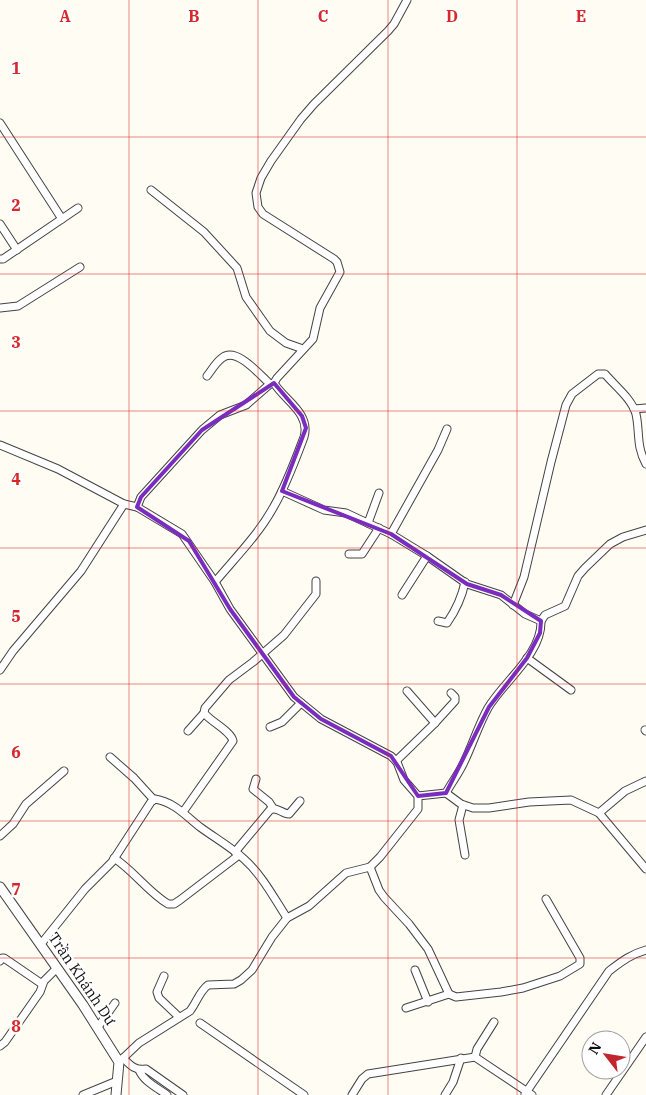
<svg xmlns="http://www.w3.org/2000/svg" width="646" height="1095" font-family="'IBM Plex Serif',serif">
<rect width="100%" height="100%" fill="#fffcf3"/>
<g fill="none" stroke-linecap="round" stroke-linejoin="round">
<g stroke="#434343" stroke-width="9">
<g id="minor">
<path d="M0,123l62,96"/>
<path d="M151,190l53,42 33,36 9,29 24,34 16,12 17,6"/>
<path d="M0,224l17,26"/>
<path d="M0,259h3l75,-51"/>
<path d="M0,308l18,-2 62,-39"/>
<path d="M207,376c4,-5 9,-14 15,-18 14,-12 38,17 48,26"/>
<path d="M634,409l12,-1"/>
<path d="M0,445l58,24 66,35 13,3 45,27 33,48 15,27 64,88 27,22 70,37 6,6 7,18 14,16v13l-38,48 -10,10 -24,6 -37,33 -22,12 -15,19 -20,33 -11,10 -7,4 -26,1c-9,7 -11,17 -18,26l-51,32 -20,19"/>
<path d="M282,491l42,19 22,3 45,21 36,22 40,28 34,11 24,19 16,7c1,33 -37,60 -53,87 -9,16 -15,35 -23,52 -5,12 -13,22 -19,33"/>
<path d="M137,507l4,-10 61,-67 18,-15 26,-10 24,-21 4,-1 3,-5 36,-39 7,-31 20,-36 -3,-10 -3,-3 -71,-45 -5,-7 -2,-14 5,-15 10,-17 30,-42 13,-15 74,-73 6,-7 13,-24"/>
<path d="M368,523l11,-30"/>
<path d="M391,534l47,-84 9,-21"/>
<path d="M349,554h13l17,-26"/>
<path d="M215,582c20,-24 43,-47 58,-74 13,-22 22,-47 31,-71 7,-24 -20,-37 -30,-54"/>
<path d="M402,595l25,-39"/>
<path d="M513,605l11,-28 27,-115 15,-57 6,-11 26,-20h7c10,12 27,25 31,40 4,18 0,32 10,50"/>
<path d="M438,621l9,2c9,-13 15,-26 18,-41"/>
<path d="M541,621l4,-6 20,-9 13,-30 7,-8 25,-24 13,-7 23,-7"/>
<path d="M527,658l44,32"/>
<path d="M0,670l13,-19 68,-80 43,-67"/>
<path d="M407,691l28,32"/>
<path d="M270,727l12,-5 19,-19"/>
<path d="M645,730l1,1"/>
<path d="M188,731l16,-18"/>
<path d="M110,757l24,21 20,22"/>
<path d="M396,761l39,-38 20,-22v-4l-4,-4"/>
<path d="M256,779l-3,10 16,13 4,6"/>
<path d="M418,796l28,-3 15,11 12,4h16l40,-6 42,-2 28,13 47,56"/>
<path d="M463,805l-4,15 6,35"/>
<path d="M183,812l50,-71c-2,-10 -22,-19 -29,-28l1,-5 24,-28 24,-18 31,-27 32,-41v-13"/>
<path d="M599,813l26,-22 21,-10"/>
<path d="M0,836l13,-12 13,-20 38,-33"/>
<path d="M235,852l35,-42c7,-4 12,4 19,4l11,-13"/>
<path d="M114,858c20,13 34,34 54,46h6l6,-4 59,-45"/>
<path d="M370,867l9,23 5,7 25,27 19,25 21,45"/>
<path d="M41,944l44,-55 27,-27 39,-60 4,-3c19,3 31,17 45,28 15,11 31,20 44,32 18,16 30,39 43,59"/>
<path d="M0,961l2,-3h2l38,26"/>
<path d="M415,970l13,32"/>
<path d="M164,976l-7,16 2,6 20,19"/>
<path d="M406,1008l43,-14 7,3 45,-5 22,-4 37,-12 20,-12v-6l-34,-59"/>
<path d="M200,1023l104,72"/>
<path d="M98,1027l17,-24"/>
<path d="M0,1046l5,-4 35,-50 4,-11 13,-13"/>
<path d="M475,1057l2,-8 17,-27"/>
<path d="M123,1058c7,7 12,13 23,11l37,26"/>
<path d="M139,1070c5,12 19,18 28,25"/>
<path d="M525,1094l84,-123c12,-9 22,-17 37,-21"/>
<path d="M83,1095l34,-14"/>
<path d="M352,1095l10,-16 6,-5 107,-17 57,38"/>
<path d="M445,1095l8,-13 8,-24"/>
<path d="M606,1095l40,-58"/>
</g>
</g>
<g stroke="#434343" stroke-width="11">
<path id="tertiary" d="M0,887l83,118 36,57 -3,33"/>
</g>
<use href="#minor" stroke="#fff" stroke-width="7"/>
<use href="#tertiary" stroke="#fff" stroke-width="9"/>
</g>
<path fill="none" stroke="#7b2cbf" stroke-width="4" stroke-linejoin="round" d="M274,383l28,33 4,12 -24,63 109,43 76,50 34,11 40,26 -1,12 -13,25 -38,49 -43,86 -28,3 -27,-40 -70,-37 -27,-22 -64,-88 -41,-68 -52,-34 4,-10 61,-67z"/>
<path fill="none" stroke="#d62828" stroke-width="1" stroke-opacity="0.55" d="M129,0v1095M258,0v1095M388,0v1095M517,0v1095M0,137h646M0,274h646M0,411h646M0,548h646M0,684h646M0,821h646M0,958h646"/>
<g text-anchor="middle" stroke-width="5" stroke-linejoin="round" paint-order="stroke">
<g font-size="15" fill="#101010" stroke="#fff">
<text transform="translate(82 979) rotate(56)" y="5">Trần Khánh Dư</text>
</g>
</g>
<g font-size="16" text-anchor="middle" font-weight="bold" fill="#d62828" stroke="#fff" stroke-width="5" stroke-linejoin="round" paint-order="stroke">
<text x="65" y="22">A</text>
<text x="194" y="22">B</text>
<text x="323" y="22">C</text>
<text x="452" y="22">D</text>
<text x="581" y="22">E</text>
<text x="16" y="74">1</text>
<text x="16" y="211">2</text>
<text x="16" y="348">3</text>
<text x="16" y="485">4</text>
<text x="16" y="622">5</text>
<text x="16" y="758">6</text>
<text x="16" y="895">7</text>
<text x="16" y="1032">8</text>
</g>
<g transform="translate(606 1055) rotate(301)"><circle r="24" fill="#ffffff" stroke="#9f9f9f"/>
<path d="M0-4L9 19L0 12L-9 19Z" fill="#c3252f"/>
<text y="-8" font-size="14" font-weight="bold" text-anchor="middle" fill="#101010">N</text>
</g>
</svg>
